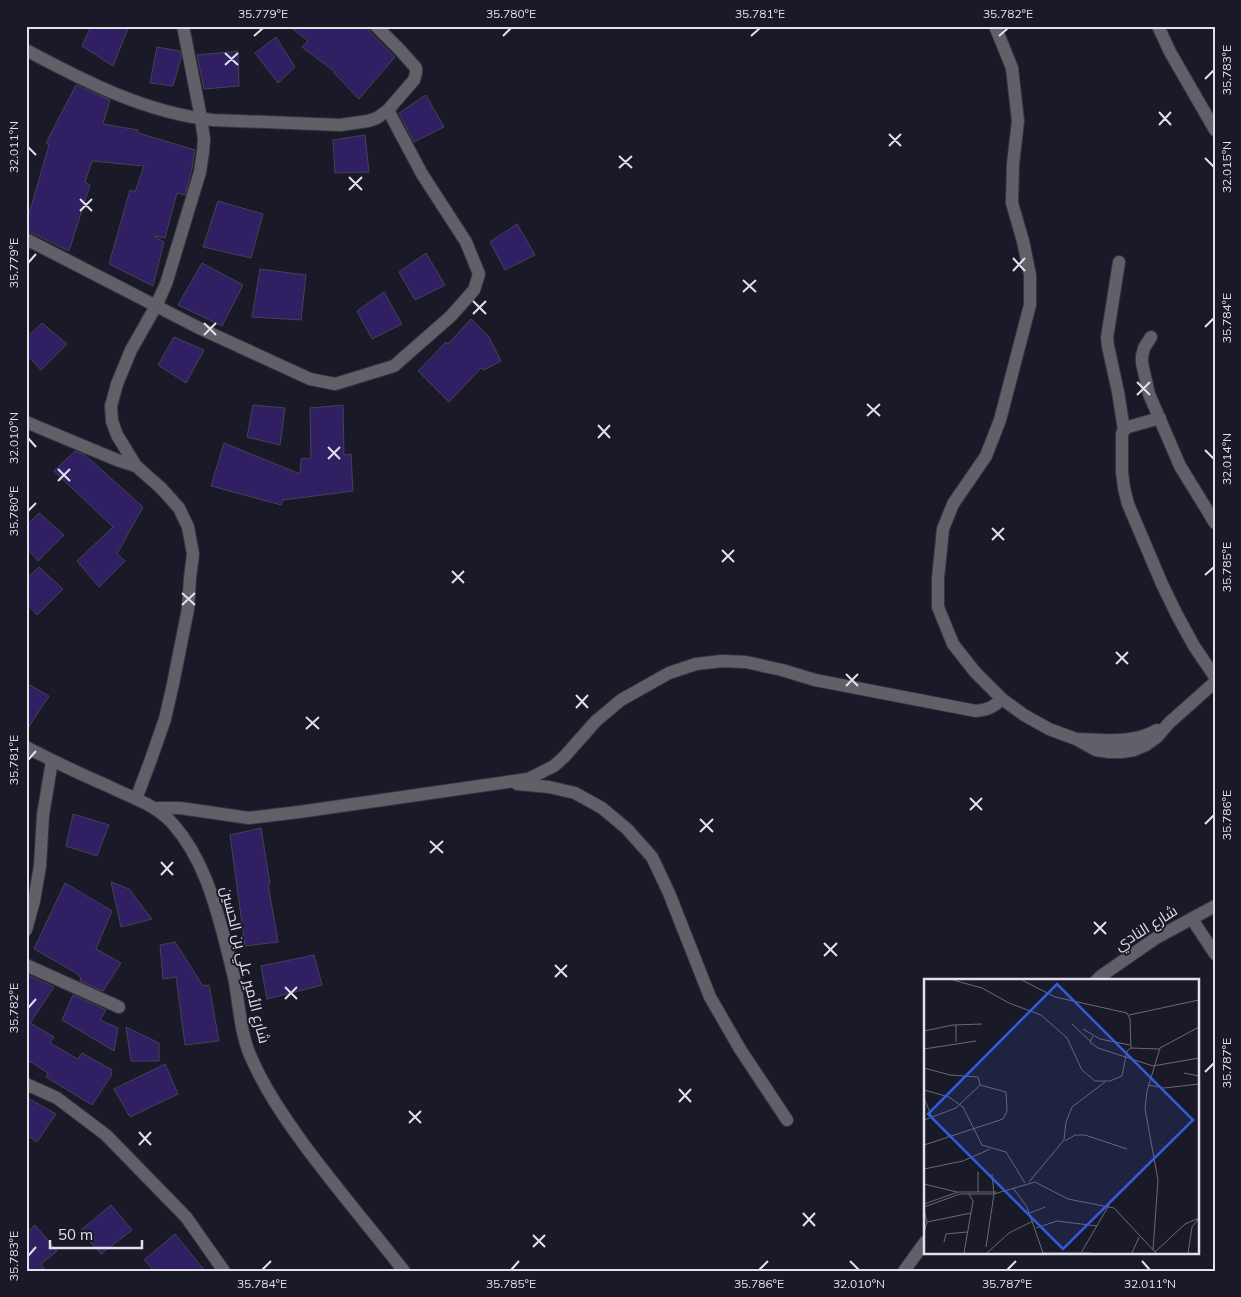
<svg xmlns="http://www.w3.org/2000/svg" width="1241" height="1297" font-family="Mulish,Cairo,sans-serif">
<rect width="100%" height="100%" fill="#1a1927"/>
<g fill="#302063" stroke="#444253">
<path d="M91,26h38l-16,40 -31,-20z"/>
<path d="M289,26h77l4,6 25,25 -36,42 -25,-26 1,-1 -33,-25 6,-6z"/>
<path d="M276,37l19,30 -17,16 -23,-30z"/>
<path d="M157,47l23,4 1,7 -8,28 -23,-3z"/>
<path d="M238,51l1,35 -35,3 -7,-34z"/>
<path d="M76,85l34,15 -7,24 35,6v3l57,17 -3,19 -7,26 -8,-2 -12,45 -10,-2v1l9,5 -11,44 -44,-22 21,-74 5,2 9,-26 -52,-5 -7,21 5,3 -21,66 -43,-21v-6l23,-79 -3,-2z"/>
<path d="M426,95l18,32 -30,15 -15,-29z"/>
<path d="M365,135l4,37 -34,1 -2,-33z"/>
<path d="M218,201l45,13 -12,44 -48,-11z"/>
<path d="M517,224l18,31 -30,15 -15,-28z"/>
<path d="M426,253l19,32 -30,15 -16,-28z"/>
<path d="M202,263l41,22 -21,41 -44,-21z"/>
<path d="M260,269l46,6 -5,45 -49,-3z"/>
<path d="M384,292l18,32 -30,15 -15,-28z"/>
<path d="M471,319l18,18 12,24 -17,9 -3,-2 -32,34 -31,-31 28,-29 2,2z"/>
<path d="M42,323l25,21 -26,26 -15,-16v-16z"/>
<path d="M174,337l30,13 -18,33 -28,-18z"/>
<path d="M253,405l32,3 -5,37 -33,-8z"/>
<path d="M343,405l1,50 7,-1 2,37 -70,9 -2,5 -70,-19 13,-43 76,31 1,-15 10,-1 -1,-50z"/>
<path d="M75,451l10,4 58,52 -26,47 8,7 -26,26 -22,-26 36,-34 -59,-56z"/>
<path d="M39,513l25,22 -26,26 -12,-14v-21z"/>
<path d="M39,567l24,22 -26,26 -11,-13v-23z"/>
<path d="M26,683l23,13 -23,35z"/>
<path d="M73,814l36,11 -12,31 -31,-10z"/>
<path d="M261,828l9,56h-2l10,58 -33,4 -15,-111z"/>
<path d="M111,882l18,7 23,30 -31,8z"/>
<path d="M65,883l47,28 -16,38 25,14 -18,28 -23,-10 1,-3 -5,-5 -42,-24z"/>
<path d="M175,942l28,44 6,-1 10,56 -34,4 -9,-68 -13,2 -3,-34z"/>
<path d="M314,955l8,30 -55,14 -6,-33z"/>
<path d="M26,974l28,13 -24,36 24,14 -4,6 28,16 4,-6 30,17 -1,6 -19,29 -46,-28 2,-4 -22,-14z"/>
<path d="M73,995l33,15 -6,10 18,8 -4,23 -52,-31z"/>
<path d="M126,1027l33,16v18h-28z"/>
<path d="M165,1064l13,30 -48,23 -16,-28z"/>
<path d="M26,1097l30,17 -19,28 -11,-7z"/>
<path d="M111,1205l21,25 -31,24 -21,-23z"/>
<path d="M35,1225l22,26 -16,13 5,7h-20v-38z"/>
<path d="M175,1234l30,37h-51l-10,-11z"/>
</g>
<g fill="none" stroke-linecap="round" stroke-linejoin="round">
<g stroke="#363542" stroke-width="14">
<g id="minor">
<path d="M995,26l17,42 6,53 -5,43 -1,39 11,38 7,34v30l-30,115 -14,36 -33,48 -10,25 -5,49v29l15,37 22,28 27,27 22,16 25,14 27,10 20,11 13,2h13l12,-2 12,-5 11,-8 12,-14 46,-41"/>
<path d="M1158,26l12,26 45,78"/>
<path d="M26,50c58,31 120,63 187,70l127,5 28,-4 9,-3 11,-8 26,-30 2,-7v-5l-16,-18 -24,-24"/>
<path d="M26,239l173,89 111,51 25,5 59,-18 57,-50 23,-26 5,-16 -13,-32 -44,-68 -34,-64"/>
<path d="M1119,262l-12,76 1,8 10,46 6,38"/>
<path d="M1151,337l-7,11 -2,8v7l7,31 31,72 35,57"/>
<path d="M1160,418l-32,9 -4,3 -2,4v38l2,16 4,16 34,80 15,31 17,31 21,31"/>
<path d="M26,422l91,38 19,6"/>
<path d="M1078,739c26,1 55,5 79,-9"/>
<path d="M26,747c27,14 54,27 82,39 22,11 49,19 65,38 29,33 41,75 52,117 3,12 6,24 9,36 5,26 6,54 16,78 14,33 34,62 55,91 32,43 66,83 99,125"/>
<path d="M517,784l32,3 26,6 27,15 25,21 25,28 17,36 41,104 30,52 47,71"/>
<path d="M136,799l14,-37 15,-43 8,-35 15,-75 2,-31 3,-24 -5,-27 -9,-19 -18,-20 -25,-22 -19,-31 -5,-14 -1,-15 6,-22 14,-34 25,-44 10,-22 34,-112 3,-20 1,-13 -3,-21 -18,-92"/>
<path d="M156,808h24l69,10 50,-6 229,-33 26,-13 10,-9 32,-36 25,-21 48,-27 27,-9 26,-3 24,1 36,8 33,10 161,31c11,-1 18,-4 26,-12"/>
<path d="M1192,919l23,35"/>
<path d="M26,930l8,-29 6,-35 3,-51 9,-54"/>
<path d="M26,965l93,42"/>
<path d="M1096,981l5,-5 55,-38 59,-32"/>
<path d="M26,1084l31,14 49,37 80,82 38,54"/>
<path d="M904,1271l21,-29"/>
</g>
</g>
<use href="#minor" stroke="#616068" stroke-width="12"/>
</g>
<path fill="none" stroke="#e1e0eb" stroke-width="2" d="M254,36l9,-8M503,36l8,-8M751,36l9,-8M999,36l9,-8M225,53l13,12M225,65l13,-12M1205,79l9,-9M1159,112l12,13M1159,125l12,-13M889,134l12,12M889,146l12,-12M28,147l8,8M619,156l13,12M1205,158l9,9M619,168l13,-12M349,177l13,13M349,190l13,-13M80,199l12,12M80,211l12,-12M1013,258l12,13M28,263l8,-9M1013,271l12,-13M743,280l13,12M743,292l13,-12M473,301l13,13M473,314l13,-13M204,323l12,12M1205,327l9,-9M204,335l12,-12M1137,382l13,13M1137,395l13,-13M867,404l13,12M867,416l13,-12M598,425l12,13M28,438l8,9M598,438l12,-13M328,447l12,12M1205,450l9,9M328,459l12,-12M58,469l12,12M58,481l12,-12M28,511l8,-8M992,528l12,12M992,540l12,-12M722,550l12,12M722,562l12,-12M452,571l12,12M1205,575l9,-8M452,583l12,-12M182,593l13,12M182,605l13,-12M1116,652l12,12M1116,664l12,-12M846,674l12,12M846,686l12,-12M576,695l12,13M576,708l12,-13M306,717l13,12M306,729l13,-12M28,760l8,-9M970,798l12,12M970,810l12,-12M700,819l13,13M1205,824l9,-9M700,832l13,-13M430,841l13,12M430,853l13,-12M161,862l12,13M161,875l12,-13M1094,922l12,12M1094,934l12,-12M824,943l13,13M824,956l13,-13M555,965l12,12M555,977l12,-12M285,987l12,12M285,999l12,-12M28,1008l8,-9M1205,1072l9,-9M679,1089l12,13M679,1102l12,-13M409,1111l12,12M409,1123l12,-12M139,1132l12,13M139,1145l12,-13M803,1213l12,13M803,1226l12,-13M533,1235l12,12M533,1247l12,-12M28,1256l8,-9M850,1261l9,9M1142,1261l8,9M262,1270l9,-9M511,1270l8,-9M759,1270l9,-9M1007,1270l9,-9"/>
<g text-anchor="middle" stroke-width="4" stroke-linejoin="round" paint-order="stroke">
<g font-size="15" fill="#e1e0eb" stroke="#1a1927">
<text transform="translate(1146 928) rotate(-32)" y="5">شارع النادي</text>
<text transform="translate(245 965) rotate(76)" y="5">شارع الأمير علي بن الحسين</text>
</g>
</g>
<g transform="translate(924 979)">
<rect width="275" height="275" fill="#1a1927"/>
<path fill="none" stroke="#6a6975" stroke-width="1" d="M29,1l29,8 27,15 32,12 26,23 15,32 13,11h15l12,-5 5,-25 4,-3 28,1M98,1l33,17 72,16 3,6 1,29M205,36l70,-15M148,45l18,17M32,46v17M159,50l17,10 30,6M0,52l29,-6 29,-1M169,57l-3,6 8,6 55,18 46,-8M0,70l52,-8M0,89l26,7 28,2 2,8 -24,23 -32,12M260,94l15,3M224,106l16,3 35,-4M0,111l25,7 14,10 19,38 24,7 19,31M0,119l8,19M141,162l10,-6h10l42,14M0,166l79,-26 4,-8 -1,-19 -26,-7M0,190l39,-8 27,-12M54,193v20M105,203l35,-42 2,-18 6,-15 33,-25M0,205l33,8M89,209l14,19 16,46M0,225l34,-12h38M0,228l36,-13h34l41,-12 33,17 46,9 42,45M0,231l3,12 -3,11M106,234l15,-6M3,243l44,-9M112,249l21,-7 40,5M20,263l2,-8 21,-2M62,268l8,-53 -2,-20M229,271l5,-70 -13,-71 2,-18 13,-43 39,-21M231,273l30,-28 14,-6M40,274l9,-52 -4,-7M63,274l22,-20 24,-12M118,274h49M157,274l28,-48M208,274l7,-16M264,274l4,-26 7,-9"/>
<path fill="#315dda" fill-opacity="0.15" stroke="#315dda" stroke-width="2.5" d="M133,5l136,136 -130,129 -135,-135z"/>
<rect width="275" height="275" fill="none" stroke="#e1e0eb" stroke-width="2.5"/>
</g>
<rect width="1241" height="1297" fill="none" stroke="#1a1927" stroke-width="55"/>
<path d="M50 1240v8h92v-8" fill="none" stroke="#e1e0eb" stroke-width="2.5"/>
<text x="58" y="1240" font-size="15" fill="#e1e0eb" stroke="#1a1927" stroke-width="4" paint-order="stroke">50 m</text>
<rect x="28" y="28" width="1186" height="1242" fill="none" stroke="#e1e0eb" stroke-width="2"/>
<g font-size="12" text-anchor="middle" fill="#e1e0eb">
<text x="263" y="18">35.779°E</text>
<text x="511" y="18">35.780°E</text>
<text x="760" y="18">35.781°E</text>
<text x="1008" y="18">35.782°E</text>
<text transform="translate(1227 70) rotate(-90)" y="4">35.783°E</text>
<text transform="translate(14 147) rotate(-90)" y="4">32.011°N</text>
<text transform="translate(1227 167) rotate(-90)" y="4">32.015°N</text>
<text transform="translate(14 263) rotate(-90)" y="4">35.779°E</text>
<text transform="translate(1227 318) rotate(-90)" y="4">35.784°E</text>
<text transform="translate(14 438) rotate(-90)" y="4">32.010°N</text>
<text transform="translate(1227 459) rotate(-90)" y="4">32.014°N</text>
<text transform="translate(14 511) rotate(-90)" y="4">35.780°E</text>
<text transform="translate(1227 567) rotate(-90)" y="4">35.785°E</text>
<text transform="translate(14 760) rotate(-90)" y="4">35.781°E</text>
<text transform="translate(1227 815) rotate(-90)" y="4">35.786°E</text>
<text transform="translate(14 1008) rotate(-90)" y="4">35.782°E</text>
<text transform="translate(1227 1063) rotate(-90)" y="4">35.787°E</text>
<text transform="translate(14 1256) rotate(-90)" y="4">35.783°E</text>
<text x="262" y="1288">35.784°E</text>
<text x="511" y="1288">35.785°E</text>
<text x="759" y="1288">35.786°E</text>
<text x="859" y="1288">32.010°N</text>
<text x="1007" y="1288">35.787°E</text>
<text x="1150" y="1288">32.011°N</text>
</g>
</svg>
